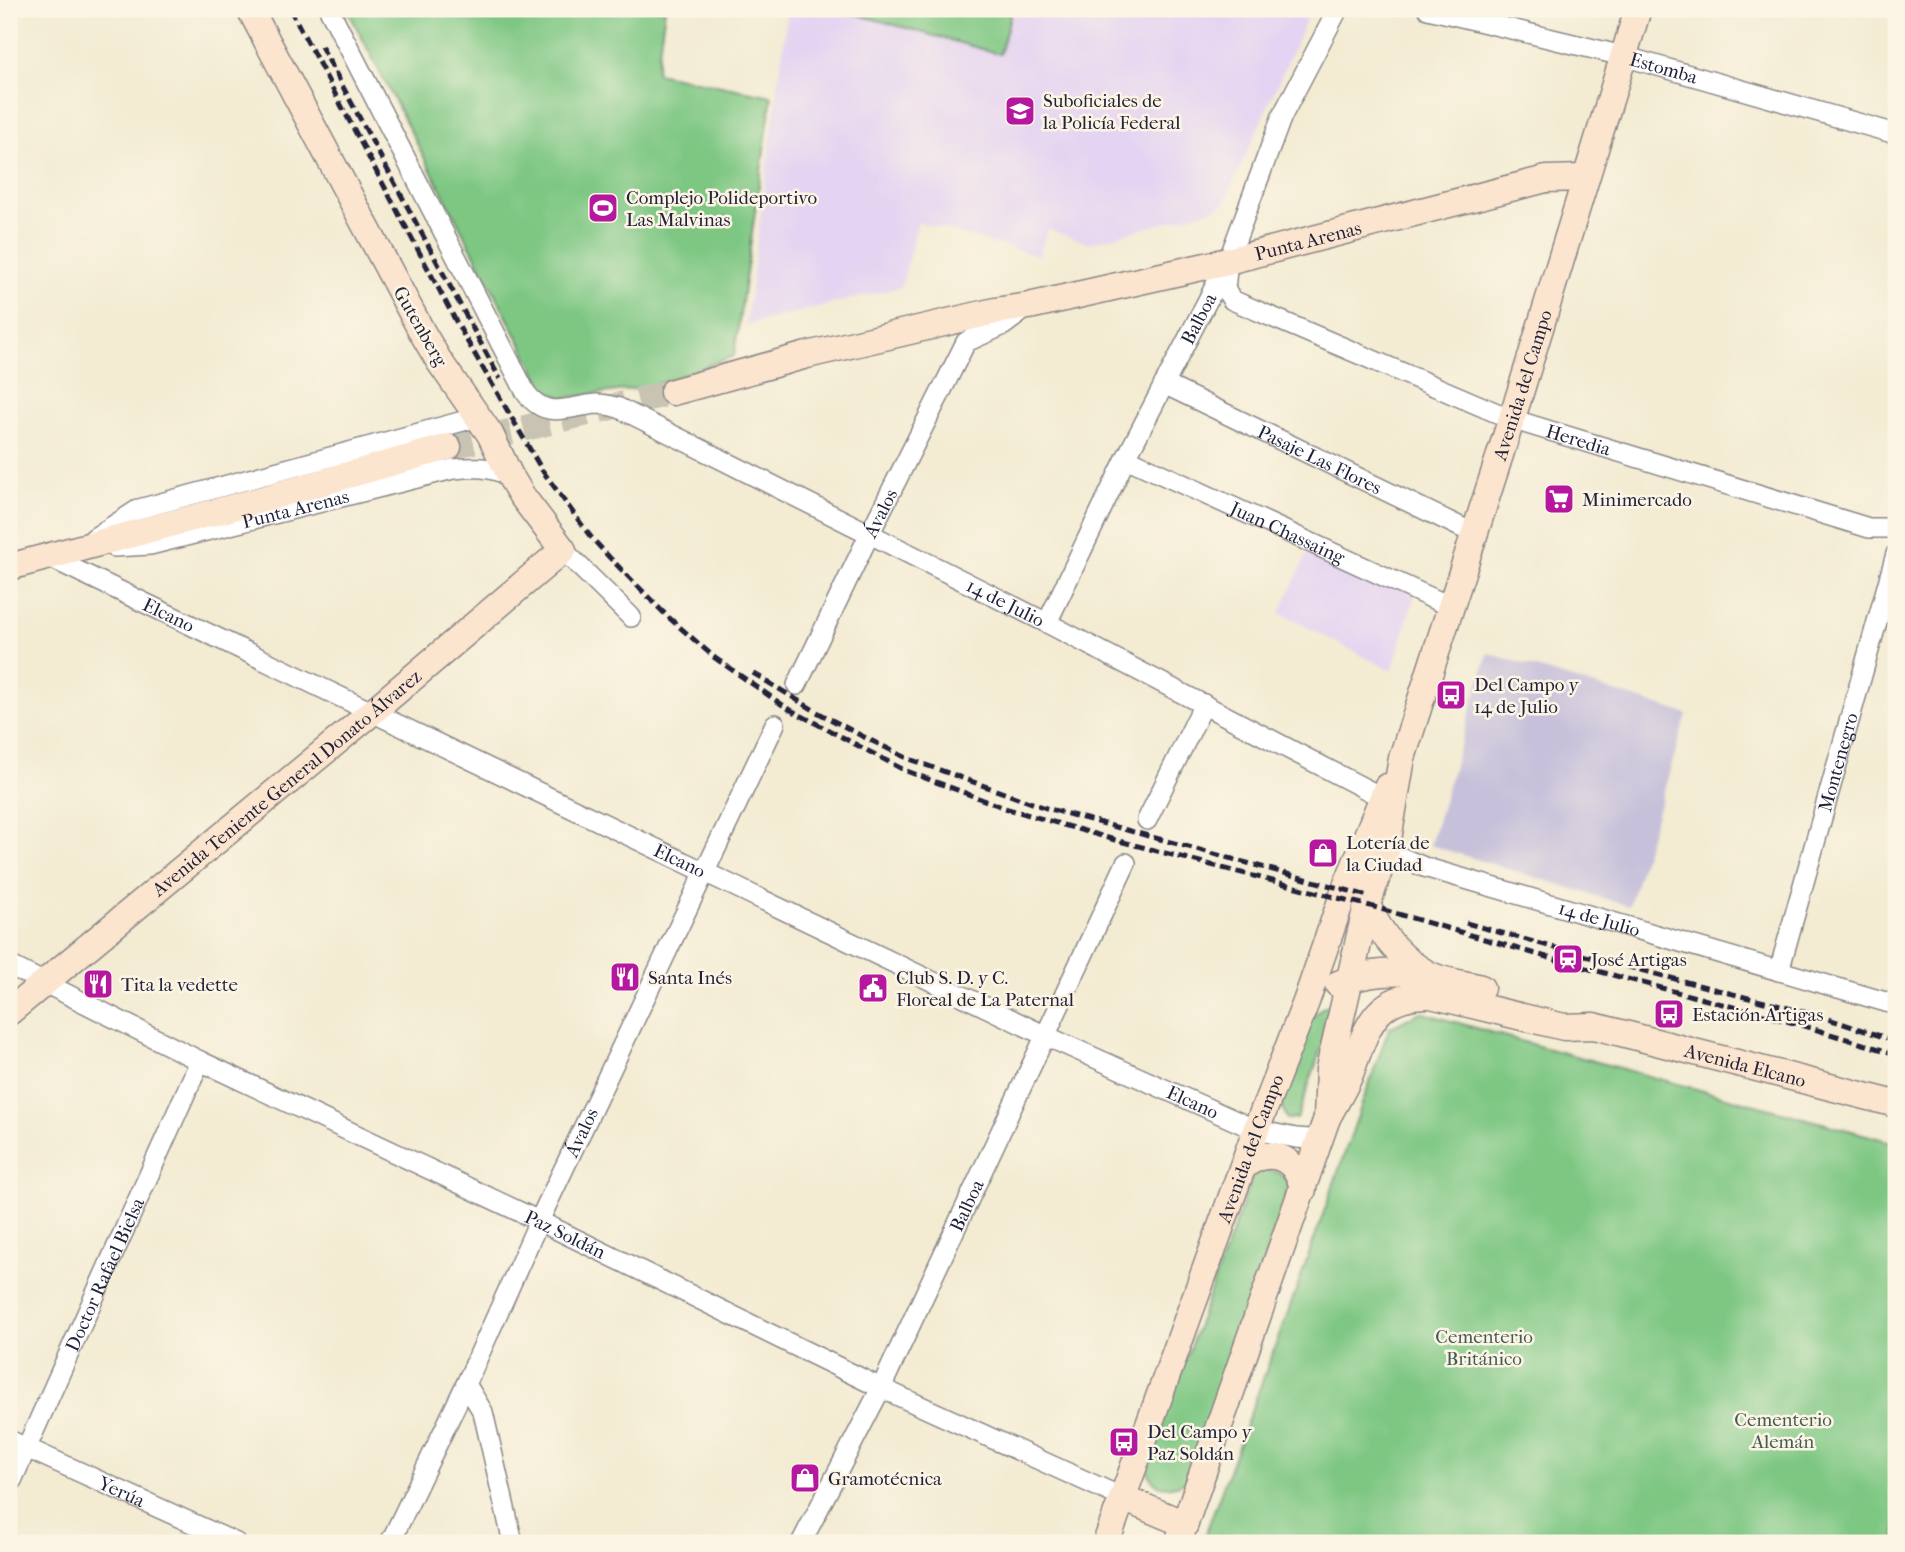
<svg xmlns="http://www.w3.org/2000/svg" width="1905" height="1552" font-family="'IM FELL French Canon',serif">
<rect width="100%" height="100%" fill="#fcf5e5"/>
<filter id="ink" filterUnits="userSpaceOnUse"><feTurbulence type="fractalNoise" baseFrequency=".0143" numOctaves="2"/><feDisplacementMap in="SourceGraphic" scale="14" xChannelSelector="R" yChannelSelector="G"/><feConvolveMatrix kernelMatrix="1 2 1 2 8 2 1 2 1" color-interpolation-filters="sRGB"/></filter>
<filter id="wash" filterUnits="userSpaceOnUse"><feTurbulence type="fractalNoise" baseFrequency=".00686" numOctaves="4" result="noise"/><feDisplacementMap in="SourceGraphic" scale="28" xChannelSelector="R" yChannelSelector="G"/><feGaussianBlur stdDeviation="1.57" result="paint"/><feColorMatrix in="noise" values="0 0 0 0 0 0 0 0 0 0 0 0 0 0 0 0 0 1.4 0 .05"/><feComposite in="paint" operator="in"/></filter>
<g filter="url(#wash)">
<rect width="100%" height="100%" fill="#f3ebd2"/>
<g fill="#e4d3f2">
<path d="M788,9h516l3,9 -83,186 -12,6 -123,33 -42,-14 -8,27 -121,-34 -17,65 -155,38z"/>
<path d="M1311,546l104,49 -23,76 -112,-58z"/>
</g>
<path fill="#c6c0da" d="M1488,653l199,61 -58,192 -199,-61z"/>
<g fill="#7ec783" stroke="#50745f" stroke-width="2">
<path d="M347,9h318l-9,64 116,23 -38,260 -85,31 -86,11 -18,-8z"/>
<path d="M837,9h175l-12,45z"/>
<path d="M1329,1005l5,6 -37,108h-10l-7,-18 26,-77 14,-15z"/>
<path d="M1421,1012l106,31 369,100v400h-694l96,-258 91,-257z"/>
<path d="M1264,1170c13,0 19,5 26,14l-102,297c-21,8 -33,11 -42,-14l107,-292z"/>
</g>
</g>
<g filter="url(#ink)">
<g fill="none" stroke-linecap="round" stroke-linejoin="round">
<path stroke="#c9c3b4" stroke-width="26" stroke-dasharray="26 13" stroke-linecap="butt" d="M448,447l225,-55"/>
<g stroke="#8a8686" stroke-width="22">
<g id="street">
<path id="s1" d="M329,9l197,384c21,28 43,13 71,11 8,0 15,2 22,4l428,215 334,174"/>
<path id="s2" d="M1428,9l195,47 273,78"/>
<path id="s3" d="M1228,261l-3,28 7,11 279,119 358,109h27"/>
<path id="s4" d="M1164,384l311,150"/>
<path id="s5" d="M1126,458l325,149"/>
<path d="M94,538l45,-29 339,-92"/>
<path id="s6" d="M114,547l36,-2 303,-76c22,-2 36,-3 57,7"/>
<path d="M563,550l68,67"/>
<path id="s7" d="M49,557l997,479 210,94 40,8 13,1 12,-2"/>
<path id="s8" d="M1047,623l79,-165 102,-197 54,-145 56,-107"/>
<path id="s9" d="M797,685l72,-150 97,-193 38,-17 24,-18"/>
<path d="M1147,820l57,-116"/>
<path id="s10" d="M1386,851l38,16 472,138"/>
<path id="s11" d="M9,965l191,96 339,160 342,167 242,110"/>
<path id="s12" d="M1779,971l117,-417"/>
<path d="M466,1384l17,28 30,131"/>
<path id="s13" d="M9,1440l227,103"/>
<path id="s14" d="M9,1487l191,-426"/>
<path id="s15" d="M390,1543l76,-159 73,-163 236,-497"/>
<path id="s16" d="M801,1543l80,-155 245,-525"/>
</g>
</g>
<g stroke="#8a8686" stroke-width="29">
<g id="secondary">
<path id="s17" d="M673,392l134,-37 188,-44 34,-5 199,-45 318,-82 39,-1"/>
<path d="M9,567l236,-63 203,-57"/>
<path d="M1367,905c13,28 33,54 61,69 13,7 37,10 53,14"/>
<path d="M1338,984c29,-13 58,-13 89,-10"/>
<path id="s18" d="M9,1012l362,-299 192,-163 -41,-54 -12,-20 -20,-42 -51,-73 -17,-29 -172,-323"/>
<path id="s19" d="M1327,1118l2,-49 38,-164 19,-54 16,-93 118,-365 118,-384"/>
<path d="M1244,1166c26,-21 54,-8 59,24"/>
<path d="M1123,1498l62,26"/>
<path id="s20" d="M1106,1543l150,-413 50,-128 39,-113 42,-102"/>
<path id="s21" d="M1178,1543l149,-425c7,-14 17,-28 23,-44 17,-45 23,-80 81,-79l133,32 30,-1 302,78"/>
</g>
</g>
<use href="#street" stroke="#fff" stroke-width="19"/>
<use href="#secondary" stroke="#fce5cf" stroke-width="26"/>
<g stroke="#22223b" stroke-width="5" stroke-dasharray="10 5" stroke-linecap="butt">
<path d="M290,9l169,318 83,143 48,66 20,22 57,58 48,42 72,50 117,62 101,38 110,32 227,59 25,6 200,58 227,60 102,31"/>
<path d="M321,46l179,333"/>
<path d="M753,673l64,39 45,24 47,23 137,49 322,88"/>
<path d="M1466,923l104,29 249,64 77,25"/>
</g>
</g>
</g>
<defs>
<g id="university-square" transform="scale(1.575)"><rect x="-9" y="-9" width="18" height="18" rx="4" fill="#b5179e" stroke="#fcf5e5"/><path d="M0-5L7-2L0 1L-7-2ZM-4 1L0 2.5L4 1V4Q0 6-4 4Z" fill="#fff"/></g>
<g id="stadium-square" transform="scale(1.575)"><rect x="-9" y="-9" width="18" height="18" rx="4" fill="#b5179e" stroke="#fcf5e5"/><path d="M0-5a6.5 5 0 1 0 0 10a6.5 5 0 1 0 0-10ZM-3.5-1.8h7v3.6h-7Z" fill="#fff"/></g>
<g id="supermarket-square" transform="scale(1.575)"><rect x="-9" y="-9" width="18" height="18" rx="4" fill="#b5179e" stroke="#fcf5e5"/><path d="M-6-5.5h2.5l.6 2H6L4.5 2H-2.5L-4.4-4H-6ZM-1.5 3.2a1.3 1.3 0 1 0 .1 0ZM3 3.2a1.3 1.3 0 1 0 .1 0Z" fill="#fff"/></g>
<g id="bus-square" transform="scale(1.575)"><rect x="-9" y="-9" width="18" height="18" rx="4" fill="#b5179e" stroke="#fcf5e5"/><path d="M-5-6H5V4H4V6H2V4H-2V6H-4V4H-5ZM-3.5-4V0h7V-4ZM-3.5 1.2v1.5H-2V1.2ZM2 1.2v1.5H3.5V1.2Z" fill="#fff"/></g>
<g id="shop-square" transform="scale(1.575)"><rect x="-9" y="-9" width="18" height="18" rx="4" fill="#b5179e" stroke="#fcf5e5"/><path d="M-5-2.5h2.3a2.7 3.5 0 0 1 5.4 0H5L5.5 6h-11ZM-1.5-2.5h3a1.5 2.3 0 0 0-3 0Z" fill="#fff"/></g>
<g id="station-square" transform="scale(1.575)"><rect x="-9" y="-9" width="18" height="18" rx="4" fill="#b5179e" stroke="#fcf5e5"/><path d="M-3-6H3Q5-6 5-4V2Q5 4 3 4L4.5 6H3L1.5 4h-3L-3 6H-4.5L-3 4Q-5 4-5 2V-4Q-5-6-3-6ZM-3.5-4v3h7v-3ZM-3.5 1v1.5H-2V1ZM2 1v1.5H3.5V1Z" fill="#fff"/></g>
<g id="restaurant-square" transform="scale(1.575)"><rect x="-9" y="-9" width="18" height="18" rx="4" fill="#b5179e" stroke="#fcf5e5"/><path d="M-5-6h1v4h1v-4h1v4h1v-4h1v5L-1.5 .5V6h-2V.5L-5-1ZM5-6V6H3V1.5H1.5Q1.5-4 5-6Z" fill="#fff"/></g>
<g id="civic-square" transform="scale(1.575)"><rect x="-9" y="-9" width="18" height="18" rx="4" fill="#b5179e" stroke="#fcf5e5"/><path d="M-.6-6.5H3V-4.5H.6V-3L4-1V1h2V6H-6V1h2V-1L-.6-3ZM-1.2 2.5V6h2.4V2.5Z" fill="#fff"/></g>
</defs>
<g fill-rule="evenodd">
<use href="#university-square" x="1020" y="111"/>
<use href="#stadium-square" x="603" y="208"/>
<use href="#supermarket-square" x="1559" y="499"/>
<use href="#bus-square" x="1451" y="695"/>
<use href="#shop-square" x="1323" y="853"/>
<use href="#station-square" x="1568" y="959"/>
<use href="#restaurant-square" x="625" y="977"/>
<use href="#restaurant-square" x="98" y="984"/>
<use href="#civic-square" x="873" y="988"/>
<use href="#bus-square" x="1669" y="1014"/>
<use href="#bus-square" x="1124" y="1442"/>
<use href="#shop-square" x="805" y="1478"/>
</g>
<g text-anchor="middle" stroke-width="5" stroke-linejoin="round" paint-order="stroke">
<g font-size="19" fill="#22223b" stroke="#fcf5e5">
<text dy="7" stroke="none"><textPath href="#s2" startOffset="243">Estomba</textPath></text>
<text dy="7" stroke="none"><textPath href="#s17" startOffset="653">Punta Arenas</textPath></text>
<text dy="7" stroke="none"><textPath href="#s8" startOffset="340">Balboa</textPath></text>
<text transform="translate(421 326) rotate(60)" y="7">Gutenberg</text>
<text dy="7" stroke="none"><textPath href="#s19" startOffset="761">Avenida del Campo</textPath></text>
<text dy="7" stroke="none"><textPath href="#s3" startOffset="415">Heredia</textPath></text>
<text dy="7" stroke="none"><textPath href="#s4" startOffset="173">Pasaje Las Flores</textPath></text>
<text dy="7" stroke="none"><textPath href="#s6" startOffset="186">Punta Arenas</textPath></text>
<text dy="7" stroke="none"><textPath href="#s9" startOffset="191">Ávalos</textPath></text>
<text dy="7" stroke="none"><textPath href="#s5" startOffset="178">Juan Chassaing</textPath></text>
<text dy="7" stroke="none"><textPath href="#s1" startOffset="964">14 de Julio</textPath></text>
<text dy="7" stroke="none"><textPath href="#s7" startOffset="133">Elcano</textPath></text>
<text dy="7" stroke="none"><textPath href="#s12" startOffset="217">Montenegro</textPath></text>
<text dy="7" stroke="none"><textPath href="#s18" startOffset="360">Avenida Teniente General Donato Álvarez</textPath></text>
<text dy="7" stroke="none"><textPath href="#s7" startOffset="700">Elcano</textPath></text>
<text dy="7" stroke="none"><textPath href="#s10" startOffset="224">14 de Julio</textPath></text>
<text dy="7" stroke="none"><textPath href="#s21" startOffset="948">Avenida Elcano</textPath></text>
<text dy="7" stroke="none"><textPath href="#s7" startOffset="1267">Elcano</textPath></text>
<text dy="7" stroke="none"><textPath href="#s15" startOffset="453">Ávalos</textPath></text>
<text dy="7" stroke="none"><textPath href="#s20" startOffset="420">Avenida del Campo</textPath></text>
<text dy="7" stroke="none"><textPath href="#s16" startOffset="376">Balboa</textPath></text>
<text dy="7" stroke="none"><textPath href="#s11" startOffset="618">Paz Soldán</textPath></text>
<text dy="7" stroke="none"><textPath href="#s14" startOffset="233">Doctor Rafael Bielsa</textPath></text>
<text dy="7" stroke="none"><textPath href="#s13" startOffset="124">Yerúa</textPath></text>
</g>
<g font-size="19" fill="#22223b" stroke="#fcf5e5" text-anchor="start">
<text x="1043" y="107">Suboficiales de<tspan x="1043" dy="22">la Policía Federal</tspan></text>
<text x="626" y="204">Complejo Polideportivo<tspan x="626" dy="22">Las Malvinas</tspan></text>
<text x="1582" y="506">Minimercado</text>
<text x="1474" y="691">Del Campo y<tspan x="1474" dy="22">14 de Julio</tspan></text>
<text x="1346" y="849">Lotería de<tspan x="1346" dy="22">la Ciudad</tspan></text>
<text x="1591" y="966">José Artigas</text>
<text x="648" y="984">Santa Inés</text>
<text x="896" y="984">Club S. D. y C.<tspan x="896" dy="22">Floreal de La Paternal</tspan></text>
<text x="121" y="991">Tita la vedette</text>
<text x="1692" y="1021">Estación Artigas</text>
<text x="1147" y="1438">Del Campo y<tspan x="1147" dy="22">Paz Soldán</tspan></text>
<text x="828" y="1485">Gramotécnica</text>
</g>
<g font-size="19" fill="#425c54" stroke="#fcf5e5">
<text x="1484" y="1343">Cementerio<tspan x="1484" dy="22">Británico</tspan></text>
<text x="1783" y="1426">Cementerio<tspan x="1783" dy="22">Alemán</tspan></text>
</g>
</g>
<rect width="1905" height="1552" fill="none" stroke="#fcf5e5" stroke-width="35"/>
</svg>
